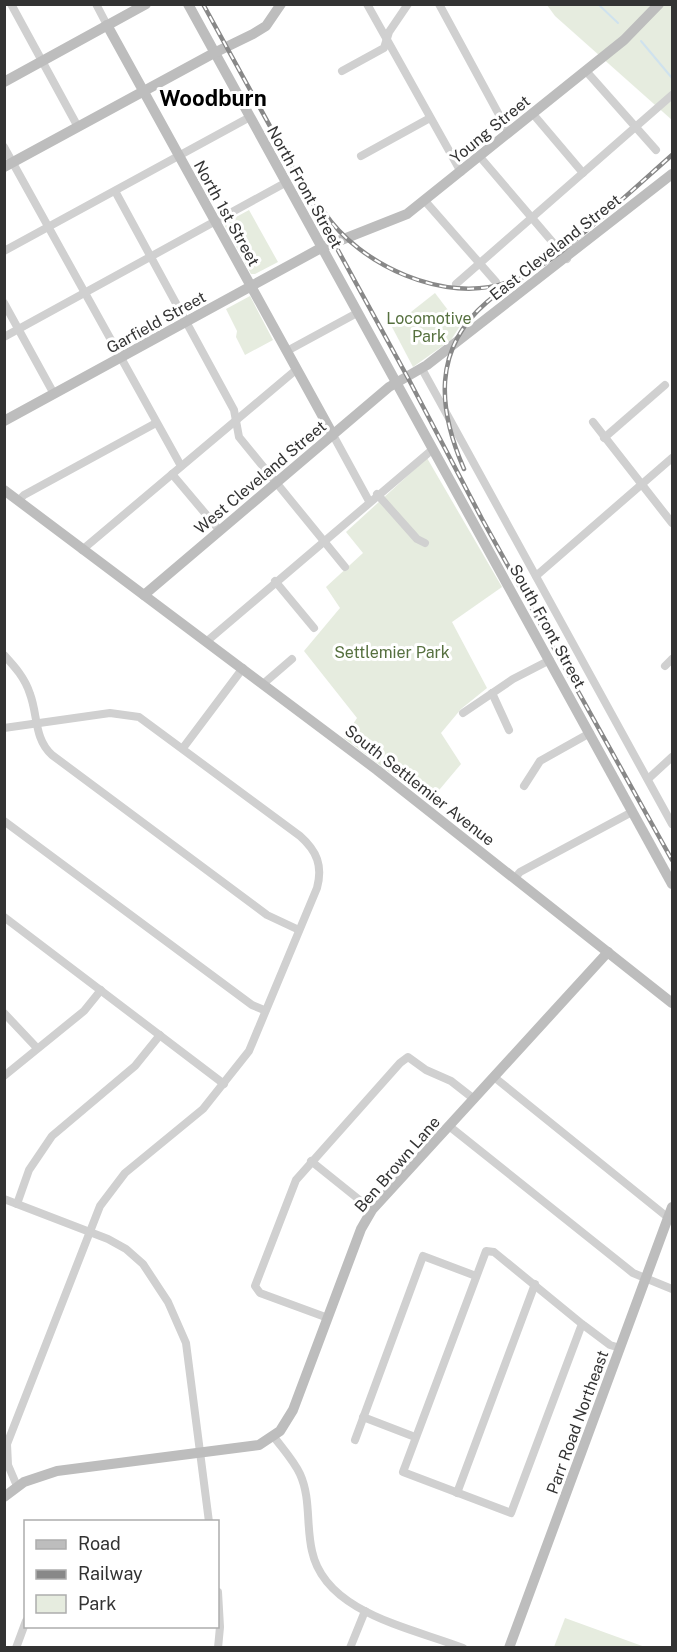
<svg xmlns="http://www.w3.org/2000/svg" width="677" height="1652" font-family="'Public Sans',sans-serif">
<rect width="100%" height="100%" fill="#fff"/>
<g fill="#e6ecdf">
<path d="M547,5h123l2,2v113l-117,-104z"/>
<path d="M249,210l29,52 -23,12h-4l-26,-48 2,-4z"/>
<path d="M435,293l25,33 -9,14 -38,27 -21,-40z"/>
<path d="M250,296l23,44 -28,15 -9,-18 1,-6 -11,-22z"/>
<path d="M427,458l75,129 -50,35 35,66 -26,21 -20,24 20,31 -32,38 -85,-64 13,-20 -53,-67 36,-43 -14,-21 37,-34 -17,-21z"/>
<path d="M565,1618l80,29h-91z"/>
</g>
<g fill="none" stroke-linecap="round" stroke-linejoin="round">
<g stroke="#cfe2ee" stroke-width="2">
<path d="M598,4l20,19"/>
<path d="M641,41l31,37"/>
</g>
<g stroke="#d0d0d0" stroke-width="8">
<path d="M11,4l67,123"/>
<path d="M96,4l11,21"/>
<path d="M367,4l94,168"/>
<path d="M439,4l70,129"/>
<path d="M342,71l42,-23 5,-16 19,-28"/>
<path d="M586,71l70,79"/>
<path d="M533,114l50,59"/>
<path d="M4,147l177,319"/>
<path d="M361,156l69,-38"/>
<path d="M480,157l87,102"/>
<path d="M115,191l119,219 5,27 106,130"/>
<path d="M425,201l71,81"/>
<path d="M4,251l246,-134"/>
<path d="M456,284l216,-189"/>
<path d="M4,303l50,91"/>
<path d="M4,337l281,-154"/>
<path d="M287,351l70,-38"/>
<path d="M422,369l250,455"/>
<path d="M593,422l79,101"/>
<path d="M333,435l36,66"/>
<path d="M604,438l61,-53"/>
<path d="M172,474l48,57"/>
<path d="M377,494l40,45 8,4"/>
<path d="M18,501l6,-6 132,-72"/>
<path d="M82,550l215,-181"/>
<path d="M536,576l136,-118"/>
<path d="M275,581l39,47"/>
<path d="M206,642l227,-193"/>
<path d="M4,655c11,12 21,23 26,39 8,21 4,45 22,61l215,160 32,15"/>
<path d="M665,666l7,-7"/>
<path d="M263,684l29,-25"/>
<path d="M492,693l17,37"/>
<path d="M463,713l50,-34 37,-19"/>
<path d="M4,728l106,-15 29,4 161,119c17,15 23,30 17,52l-68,163 -46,58 -78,64 -25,33 -93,238 1,21 9,21"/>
<path d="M183,748l60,-80"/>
<path d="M648,779l24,-22"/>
<path d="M524,786l16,-25 50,-28"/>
<path d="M4,821l248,184 12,5"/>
<path d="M515,878l5,-6 112,-60"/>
<path d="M4,917l220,167"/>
<path d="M4,1013l33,35"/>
<path d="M4,1076l80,-65 17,-21"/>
<path d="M494,1077l177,143"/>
<path d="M449,1126l184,147 39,16"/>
<path d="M311,1161l61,49"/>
<path d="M4,1199l104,40 18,10 17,15 25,38 18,41 23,179"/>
<path d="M17,1204l12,-34 23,-34 83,-70 25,-31"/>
<path d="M328,1318l-68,-25 -5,-7 41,-106 104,-117 8,-6 18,13 25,11 23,18"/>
<path d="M582,1324l-71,189 -108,-41 83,-221 8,1 88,72 28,21 10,3"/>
<path d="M363,1417l52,20"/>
<path d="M274,1437c9,12 20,24 26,37 11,24 6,52 12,77 13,62 100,77 151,97"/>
<path d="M355,1440l68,-184 53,20"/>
<path d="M457,1493l78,-209"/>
<path d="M218,1592l2,35 -2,21"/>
<path d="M16,1648l10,-27"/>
<path d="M350,1648l15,-37"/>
</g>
<g stroke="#bdbdbd" stroke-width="10">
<path d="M188,4l484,880"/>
<path d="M107,25l226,410"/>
<path d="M4,82l142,-78"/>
<path d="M4,167l210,-114 39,-19 13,-8 15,-22"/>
<path d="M4,421l317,-173 86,-34 217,-174 35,-36"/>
<path d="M4,490l373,280 295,233"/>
<path d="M144,595l245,-208 38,-22 245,-191"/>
<path d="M4,1497l20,-15 33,-11 202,-26 21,-14 13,-21 68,-181 11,-19 236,-258"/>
<path d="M509,1648l163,-441"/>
</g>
<g stroke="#888" stroke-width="4.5">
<g id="rail">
<path d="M203,4l205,374 74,141 190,341"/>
<path d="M324,212c35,53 122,93 184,70"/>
<path d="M464,469c-26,-60 -32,-120 23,-167 23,-20 51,-32 75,-51 38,-31 74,-64 110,-96"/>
</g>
</g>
<use href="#rail" stroke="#fff" stroke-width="2" stroke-dasharray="7" stroke-linecap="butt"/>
</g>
<g text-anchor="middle" stroke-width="6" stroke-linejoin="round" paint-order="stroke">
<g font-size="16" fill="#333" stroke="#fff">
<text transform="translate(490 129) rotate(-39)" y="6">Young Street</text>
<text transform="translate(305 187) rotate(61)" y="6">North Front Street</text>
<text transform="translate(227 213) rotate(61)" y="6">North 1st Street</text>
<text transform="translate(555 247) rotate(-38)" y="6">East Cleveland Street</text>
<text transform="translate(156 322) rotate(-29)" y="6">Garfield Street</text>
<text transform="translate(260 477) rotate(-40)" y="6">West Cleveland Street</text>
<text transform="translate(548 626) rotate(61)" y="6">South Front Street</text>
<text transform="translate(420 785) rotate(38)" y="6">South Settlemier Avenue</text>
<text transform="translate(397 1164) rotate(-49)" y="6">Ben Brown Lane</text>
<text transform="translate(577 1422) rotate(-70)" y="6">Parr Road Northeast</text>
</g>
<g font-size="16" fill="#56703f" stroke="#fff">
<text x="429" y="324">Locomotive<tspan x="429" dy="18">Park</tspan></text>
<text x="392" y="658">Settlemier Park</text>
</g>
<g font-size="22" font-weight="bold" fill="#000" stroke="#fff">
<text x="213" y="106">Woodburn</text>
</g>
</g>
<rect width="677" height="1652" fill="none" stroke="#333333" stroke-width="12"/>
<rect x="24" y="1520" width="195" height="108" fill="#ffffff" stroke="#adadad" stroke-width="1.5"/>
<rect x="36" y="1540" width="30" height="9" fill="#bdbdbd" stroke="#adadad" stroke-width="1.5"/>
<text x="78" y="1550" font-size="18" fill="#333333">Road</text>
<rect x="36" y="1570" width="30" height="9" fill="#888888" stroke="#adadad" stroke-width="1.5"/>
<text x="78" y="1580" font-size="18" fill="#333333">Railway</text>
<rect x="36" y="1595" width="30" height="18" fill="#e6ecdf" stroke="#adadad" stroke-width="1.5"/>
<text x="78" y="1610" font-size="18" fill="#333333">Park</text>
</svg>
